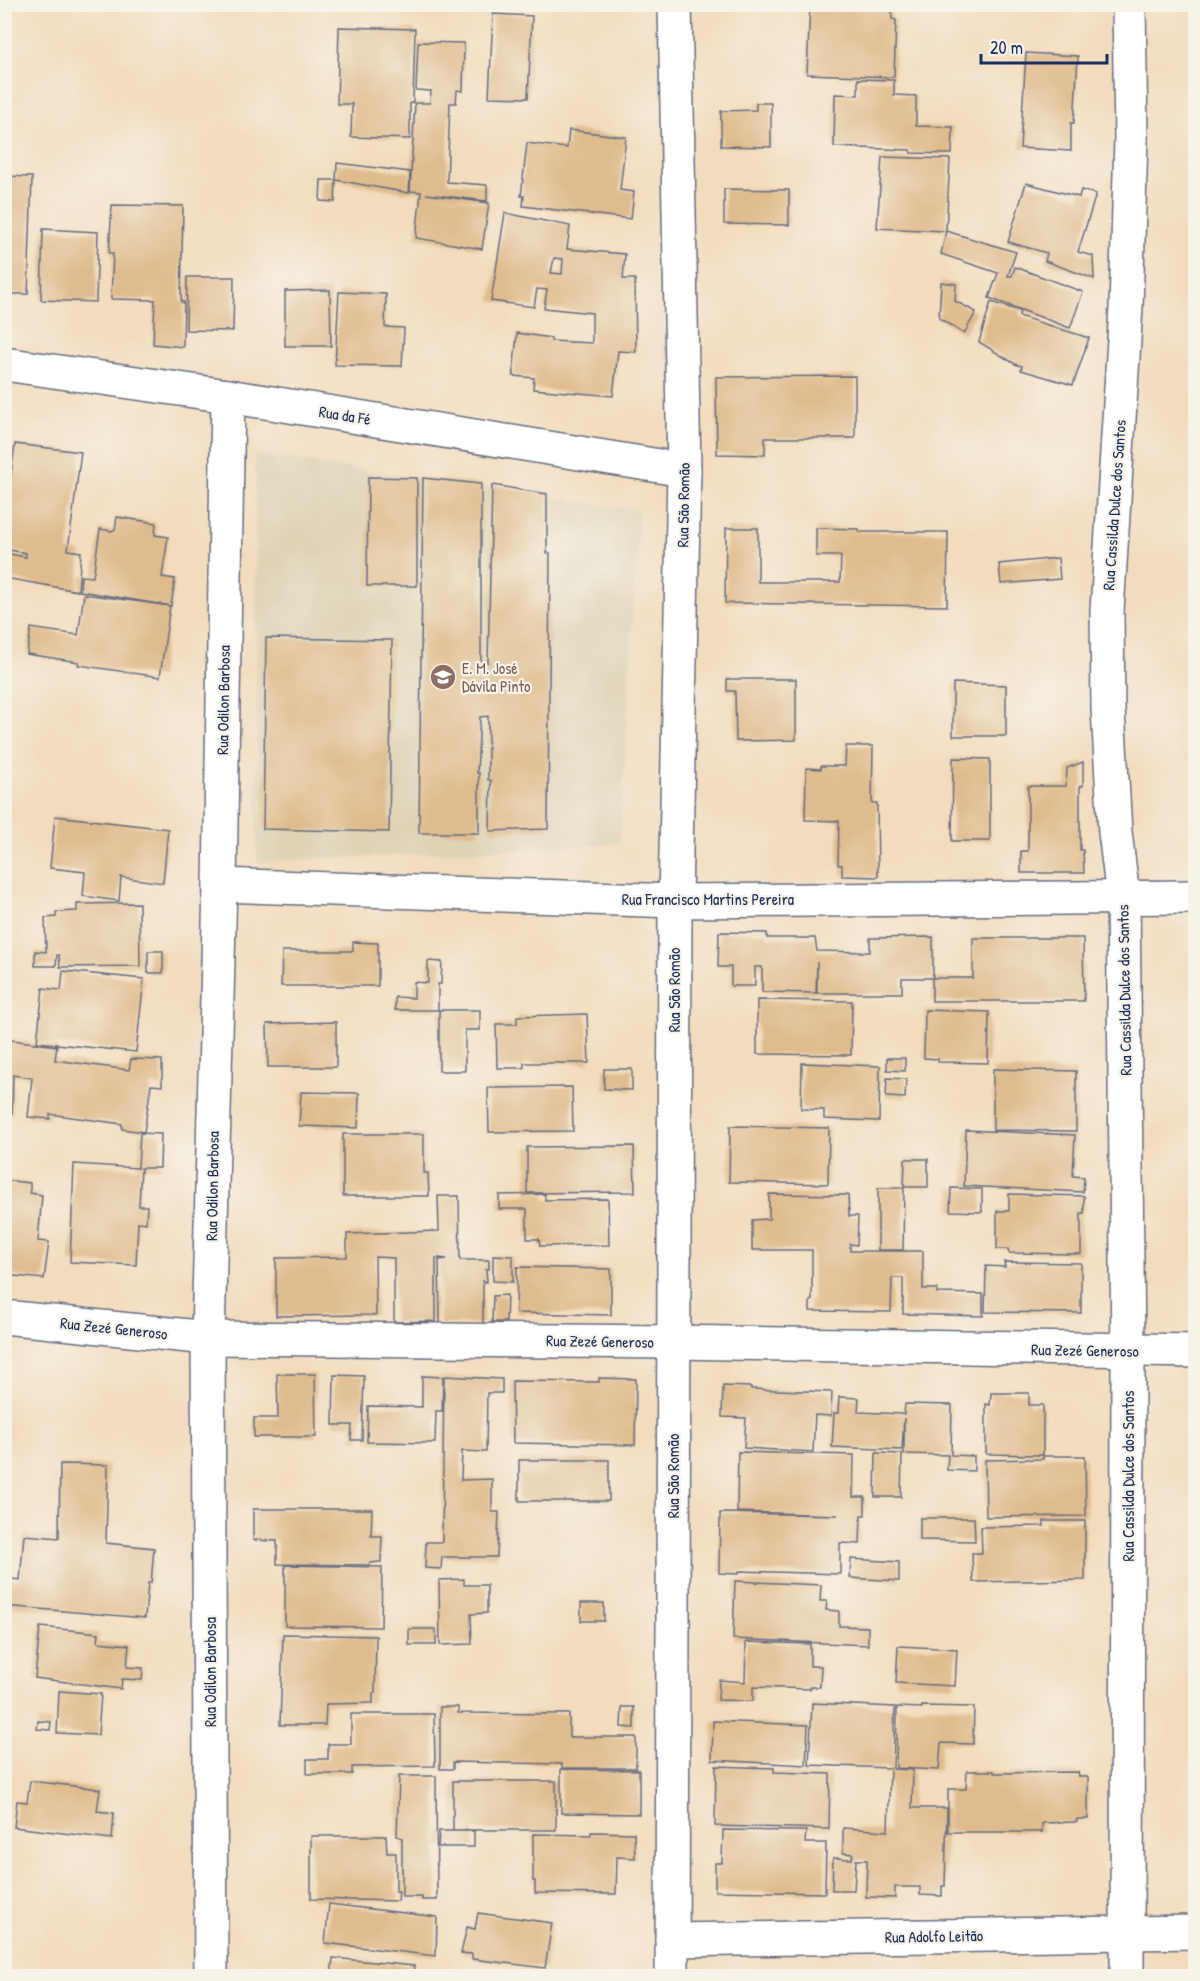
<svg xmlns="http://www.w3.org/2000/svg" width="1200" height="1981" font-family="'Patrick Hand',sans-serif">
<rect width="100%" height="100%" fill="#f7f3e8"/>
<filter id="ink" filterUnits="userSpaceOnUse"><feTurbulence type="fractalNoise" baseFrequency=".0167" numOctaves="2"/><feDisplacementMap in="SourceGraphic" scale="12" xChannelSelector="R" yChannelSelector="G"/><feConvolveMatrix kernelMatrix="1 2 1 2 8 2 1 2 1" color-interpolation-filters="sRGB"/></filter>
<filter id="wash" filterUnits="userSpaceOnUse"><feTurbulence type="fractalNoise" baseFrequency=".008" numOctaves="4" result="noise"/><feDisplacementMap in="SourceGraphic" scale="24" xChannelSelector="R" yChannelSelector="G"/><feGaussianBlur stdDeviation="1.35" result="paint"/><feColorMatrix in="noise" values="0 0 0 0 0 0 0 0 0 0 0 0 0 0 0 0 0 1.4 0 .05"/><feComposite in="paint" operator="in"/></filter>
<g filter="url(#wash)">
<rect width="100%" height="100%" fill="#f2dcbe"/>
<path fill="#dfd3b6" d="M255,454l384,56 -19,334 -363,18z"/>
<g id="blocks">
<g fill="#dfbc8d" fill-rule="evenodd">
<path d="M810,4l82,1v14l4,1 -2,57 -87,-3z"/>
<path d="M493,14l39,2 -4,82 -39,-1z"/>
<path d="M339,27l76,2 -2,74h-3v36l-59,-2 1,-33h-15z"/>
<path d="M418,42l46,1 -1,48 -6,-1 -1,13h-6l-3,79 40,3v16l-61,-7 63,9 -7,46 -66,-11 5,-46 -11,-1 5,-88h15l1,-12 -15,-1z"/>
<path d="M1026,53l52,3 -4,67h-3v28l-51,-3z"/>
<path d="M858,79l36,1v15l22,1v30l37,1 -1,27 -41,-1 -1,-3 -76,-3 1,-53 23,1z"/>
<path d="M756,103h15v44l-50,-1v-35l35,-1z"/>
<path d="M569,130l57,7 -6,53 14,2 -3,27 -108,-13 1,-10h-3l6,-53 40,5z"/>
<path d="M882,157l68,2 -4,72 -69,-3z"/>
<path d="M337,163l73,9 -1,21 -73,-13z"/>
<path d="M4,176l28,1 -4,117h-24z"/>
<path d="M321,180h15l-1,22 -15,-1z"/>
<path d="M1026,183l53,14 2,-7 15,4 -18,58 15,4 1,23 -49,-18 2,-8 -39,-11z"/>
<path d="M724,189l65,1v35l-65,-1z"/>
<path d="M112,205l71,1 -2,96h3l-1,45 -30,-3 2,-44 -44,-1 2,-46h-4z"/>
<path d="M505,213l65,13 -3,23 58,5 -2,25h12l1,73 -18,-1 -5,45 -80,-7 1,-11 -21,-2 4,-43 34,5v3l41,2v-30l-48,-5 3,-18 -10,-1 -3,18 -43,-6zM554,258l9,1 -1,15 -11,-1z"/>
<path d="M43,229l55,3 -2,70 -55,-2z"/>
<path d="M946,231l70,21 -8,24h4l3,-9 68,25 -13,36 -81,-30 9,-25 -57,-19z"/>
<path d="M187,277h47l-1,54 -47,-1z"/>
<path d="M941,282l15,2 -1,17 21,11 -12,22 -25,-16z"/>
<path d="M330,290l1,56h-46v-55z"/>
<path d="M339,292l47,2 -1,33 19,1 -2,38 -67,-1z"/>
<path d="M991,302l29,9 -1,5 70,22 -16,47 -52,-15 1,-4 -7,-2 -36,-22z"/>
<path d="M855,376v62h-90v17l-48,-1 -1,-77z"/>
<path d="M15,444l66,8 -13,98 13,2 -3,39 -73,-13 5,-24 16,3v-4l-22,-4v-25z"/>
<path d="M368,477l49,1v108h-50z"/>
<path d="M423,478l58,6v178h7l4,-177 55,9v59h3l-2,276 -58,2 1,-51h-3v-64l-8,1 -3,56h2v60h-60z"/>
<path d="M117,517l39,6 -1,12 13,2 -6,40 13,2 -4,27 -91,-15 1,-15 12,1 7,-48 12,2 3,-2z"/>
<path d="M726,528h32v54h82l1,-26h-25v-28l43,1v3h89l-1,74 -222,-3z"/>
<path d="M1058,558l2,21 -59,5 -2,-20z"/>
<path d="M84,594l86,12 -10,71 -82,-12 1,-3 -52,-8 4,-26 47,7z"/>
<path d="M266,638l126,2 -3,192 -126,-3z"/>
<path d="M727,679h69v61l-60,1 -1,-50h-8z"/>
<path d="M953,683l53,2v51h-53z"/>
<path d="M846,746h27l-1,57h5l1,74 -36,-1v-11h-4l1,-44 -34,-1 1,-52 15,1v-3h24z"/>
<path d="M953,758l37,1v82h-38z"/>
<path d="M1083,762v24h-3v64h3l1,23h-63v-22h7v-65h38l1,-18z"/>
<path d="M55,816l113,13 -5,54 -42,-6 -2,24 -36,-5 2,-24 -35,-4z"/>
<path d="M139,903l1,63 -80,1 -1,-12h-2l-1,11h-21v-15l11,1 -1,-34 11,-1v-5l21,-1v-7z"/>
<path d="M719,932l48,1v5h48l2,13 53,1v-14l63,-1v41h40v-40h110l1,63h-152v-23h-30v15h-85v-31l-1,31 -54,-1v-25h-7v19h-24v-19h-13z"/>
<path d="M353,942l25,1v43h-97l1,-35h71z"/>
<rect x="148" y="951" width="15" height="22"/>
<path d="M428,961l14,1 -1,22h-3v26h-43v-13l19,1v-16l14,1z"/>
<path d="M63,971l81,8 -8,73 -99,-10 6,-54 18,2z"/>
<path d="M757,1000l95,1 -1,54 -94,-1z"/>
<path d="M439,1010h41v20h-15v41h-26z"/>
<path d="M925,1010l64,2 -1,51 -50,-1v-3l-14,-1z"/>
<path d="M587,1014l2,49h-65v5h-27l-1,-44h21v-8z"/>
<path d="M336,1022v45h-68l-1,-43z"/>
<path d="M4,1039l53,7 -2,14 74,10 2,-11 31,1v26l-11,-1 -7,47 -22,-3v-5l-72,-10v5l-22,-2 4,-39 -19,-3 -1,39 -8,-1z"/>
<path d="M887,1058h18v13l-18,-1z"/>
<path d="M802,1063l78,3 -1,55 -55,-2v-9l-23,-1z"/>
<path d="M604,1069h28v21l-28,-1z"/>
<path d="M993,1069l83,2v60l-83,-1z"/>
<path d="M887,1078l19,1 -1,19 -19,-1z"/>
<path d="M572,1087l1,44 -84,1 -1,-44z"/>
<path d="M301,1092l58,1 -1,35 -59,-2z"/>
<path d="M730,1126l99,2 -1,56 -99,-2z"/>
<path d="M966,1130l109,5 -2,41 11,1 -1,15 -119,-6z"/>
<path d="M140,1133l21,1 -1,34h-19l-2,38h8l-1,17 -8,-1 -2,43 -66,-3 4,-98 64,4z"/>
<path d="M343,1134h81v39h4l1,23h-86z"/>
<path d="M634,1146l1,46 -108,1v-46z"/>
<path d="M905,1159h23v28h-24z"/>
<path d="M4,1180l26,3v10l12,2 -4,46 11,1 -5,37 -40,-4z"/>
<path d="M878,1188h26l-1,62h-25z"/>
<path d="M951,1188l31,1v23l-32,-1z"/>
<path d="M545,1194v6l63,-1 1,46 -69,1 -1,-7h-12v-30h-28v-14z"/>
<path d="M769,1194l79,1 1,21h9l-1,29 -7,-1v7h73v38h14v4l46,1v22l-80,-2v-36h-11l-1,34 -81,-1v-10l2,-1v-50h-60v-30l17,-1z"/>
<path d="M1009,1194l75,2v17h-3v41l-72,-1 -1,-4h-11v-38h12z"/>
<path d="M438,1196h21l1,64h29v9h-3l1,13 -4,-1v43h-43l-1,-64 8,-1 -8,-1h-3v63l-42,1v-64l-19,-1 1,58 -100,1v-58l71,-1v-23l92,-3z"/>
<path d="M493,1255l20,1v26l-20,-1z"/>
<path d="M1004,1262l77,1v50l-96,-1 1,-46 19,1z"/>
<path d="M517,1267l94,2v46l-95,-2z"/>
<path d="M507,1295l-1,27h-14l1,-26z"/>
<path d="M277,1374h38l1,63h-62v-19h24z"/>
<path d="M334,1375l30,1 -2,64h-11l1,-15h-19z"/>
<path d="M422,1376l21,1 -1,34h-6l-1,32 -68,-1 1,-36 54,1z"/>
<path d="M444,1376l58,3v14h-15l-1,59 -24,-1 -1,29 31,-1v33h7l-2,45h-55l-1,12 -16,-1 1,-26h16z"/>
<path d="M599,1378l37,1 -1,66 -122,-2 -1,-62 87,1z"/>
<path d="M723,1386l28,1v2l81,3 -1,24 -16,-1 -2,37 -69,-4 2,-30 -24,-1z"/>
<path d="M991,1393h38v12h14v50l-57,-1v-50l4,1z"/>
<path d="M839,1397l20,1 -1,14 46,2 1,-10 47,1 -1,50 23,1v15l-27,-1 1,-15 -44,-1v-36l-2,32 -70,-3 2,-34h4z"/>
<path d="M738,1452l116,3 -1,42h12v18h-4l-1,29 -20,-1v31l-101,-3v3l-20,-1 1,-60 118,2 -101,-3z"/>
<path d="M876,1453l26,1 -1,43h-26z"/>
<path d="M1043,1456h42l1,60 -100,1 -1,-57 58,-1z"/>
<rect x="519" y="1460" width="90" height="41"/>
<path d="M60,1464l48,1 -2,78 48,5 -3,35h-3l-3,35 -141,-12v-28l16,2 4,-45 35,3z"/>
<path d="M253,1509h119l-1,27h11l-1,26 -11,1v2l-93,-1v-23l-24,-1z"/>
<path d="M920,1518h54l1,23 -55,-1z"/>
<path d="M1044,1521h41v59l-112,2 -1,-29h10l-1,-26 63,-1z"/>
<path d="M851,1559l48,3v19l-49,-3z"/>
<path d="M285,1565l97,2 -1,60 -96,-1z"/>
<path d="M464,1579v6h23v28l-16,1 1,30 -32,1 -1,-65z"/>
<path d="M735,1581l86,4 -1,16h7l-1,9 13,1v15l29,1v18l-135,-6z"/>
<rect x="581" y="1603" width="23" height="18"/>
<path d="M40,1627l59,6 -1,9 31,3 -2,22 16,1 -1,12 -20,-1 -1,10 -86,-11z"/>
<rect x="409" y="1629" width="27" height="16"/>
<path d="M283,1634l93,2 -1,57h-2v10l-47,1 -1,21h-45z"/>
<path d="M746,1642l64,2v22h11l-1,21h-10v2l-57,-2v14l-35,-1 1,-20 26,2z"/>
<path d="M898,1646l59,3 -2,37 -59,-3z"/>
<path d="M59,1691l42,3 -3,41 -41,-2z"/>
<path d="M812,1703l83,4 -2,62 20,1 -1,38h35l-2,78h-3v10l-22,-1v-8h-25v11l-29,-1 1,-37h-11l-2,30h-22l1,-32 19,1 1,-5 -10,-1v-25l45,3 2,-63 -81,-3z"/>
<path d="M922,1706l52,1 -1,37 -32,-1 -2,27 -43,-2 1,-61 25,1z"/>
<path d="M440,1707h18v6l111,1v23h67v31h-74v-4l-109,-2v7h-13z"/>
<path d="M622,1707h12v21l-13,-1z"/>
<path d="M351,1714h83l1,52 -83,1v7h-45v-15h21v-15h23z"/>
<path d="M38,1721l13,1 -1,8 -13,-1z"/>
<path d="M713,1721l95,4 -2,40 -94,-5z"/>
<path d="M716,1766l58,2v4l56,2 -1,55 -114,-3z"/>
<path d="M561,1769l78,1v44l-78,-1z"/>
<path d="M967,1771h27v2l84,-1 1,5h9v42h-11v3l-35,1v9h-94v-43h18z"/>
<path d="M399,1776h37l1,124h-15v-3h-20v-59l-5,-2z"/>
<path d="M30,1781l70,8 -3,22 17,2 -2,26 -98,-12 3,-26 10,1z"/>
<rect x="453" y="1781" width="103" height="49"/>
<path d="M723,1830l83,1 -1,12h21l-1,50 -110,-2v-28h7z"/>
<path d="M439,1831h35v16h-36z"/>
<path d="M591,1832l43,1 1,25 -18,-1 -1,37 -81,-1v-12h-2v-47l58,1z"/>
<path d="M311,1836h75l1,17h9v39l3,-1 -1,10 -87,-2z"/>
<path d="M329,1904l108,13 -1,39 -111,-13z"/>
<path d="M478,1913l74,10 -7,45 -73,-9v-5l-11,-1 6,-26 8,2z"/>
<path d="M333,1958l81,8 -1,10h-82z"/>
<path d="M733,1971l96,1v4h-96z"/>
<path d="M963,1972l122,1v3h-122z"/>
<rect x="933" y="1973" width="25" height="3"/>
</g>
</g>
</g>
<g filter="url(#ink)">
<use href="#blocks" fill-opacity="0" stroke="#666c80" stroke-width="1.5"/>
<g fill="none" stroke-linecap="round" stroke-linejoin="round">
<g stroke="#666c80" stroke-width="36">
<g id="minor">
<path d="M4,364l224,32 456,74"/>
<path d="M220,885l455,16 521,-4"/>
<path d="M4,1317l204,21 466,4 522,9"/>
<path d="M672,1940l524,-8"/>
<path d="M211,1976l-3,-638 12,-453 8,-489"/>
<path d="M672,1976l3,-1075 9,-431 -9,-466"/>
<path d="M1127,1976l1,-625 -5,-454 -8,-65 -7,-123 -1,-98 19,-303 5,-169 -2,-135"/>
</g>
</g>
<use href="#minor" stroke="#fff" stroke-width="33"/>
</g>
</g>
<defs>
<g id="school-disc" transform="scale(1.35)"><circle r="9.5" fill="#8d6e63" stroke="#f7f3e8"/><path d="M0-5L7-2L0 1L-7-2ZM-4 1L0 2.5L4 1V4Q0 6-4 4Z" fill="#fff"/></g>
</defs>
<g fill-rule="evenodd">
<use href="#school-disc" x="443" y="677"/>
</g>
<g text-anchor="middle" stroke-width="4.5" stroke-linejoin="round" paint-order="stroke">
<g font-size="16" fill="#1b2f5e" stroke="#f7f3e8">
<text transform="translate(345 415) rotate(9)" y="6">Rua da Fé</text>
<text transform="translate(683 505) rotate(-89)" y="6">Rua São Romão</text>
<text transform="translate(1114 505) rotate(-86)" y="6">Rua Cassilda Dulce dos Santos</text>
<text transform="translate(223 700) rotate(-89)" y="6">Rua Odilon Barbosa</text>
<text x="708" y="905">Rua Francisco Martins Pereira</text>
<text transform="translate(674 990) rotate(-90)" y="6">Rua São Romão</text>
<text transform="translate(1124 990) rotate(-91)" y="6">Rua Cassilda Dulce dos Santos</text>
<text transform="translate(212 1186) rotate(-89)" y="6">Rua Odilon Barbosa</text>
<text transform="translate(114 1328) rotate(6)" y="6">Rua Zezé Generoso</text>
<text transform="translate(600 1341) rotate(1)" y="6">Rua Zezé Generoso</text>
<text transform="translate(1085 1350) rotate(1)" y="6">Rua Zezé Generoso</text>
<text transform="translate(673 1476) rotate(-90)" y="6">Rua São Romão</text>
<text transform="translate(1128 1476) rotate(-90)" y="6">Rua Cassilda Dulce dos Santos</text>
<text transform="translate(210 1672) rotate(-90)" y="6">Rua Odilon Barbosa</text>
<text transform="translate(934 1936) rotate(-1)" y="6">Rua Adolfo Leitão</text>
</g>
<g font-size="16" fill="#785e54" stroke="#f7f3e8" text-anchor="start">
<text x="462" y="674">E. M. José<tspan x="462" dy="18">Dávila Pinto</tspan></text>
</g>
</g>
<rect width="1200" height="1981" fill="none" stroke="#f7f3e8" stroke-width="24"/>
<path d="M981 54v9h126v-9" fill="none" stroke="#1b2f5e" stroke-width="3"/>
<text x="990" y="54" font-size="18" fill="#1b2f5e" stroke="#f7f3e8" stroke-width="4.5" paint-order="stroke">20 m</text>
</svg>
